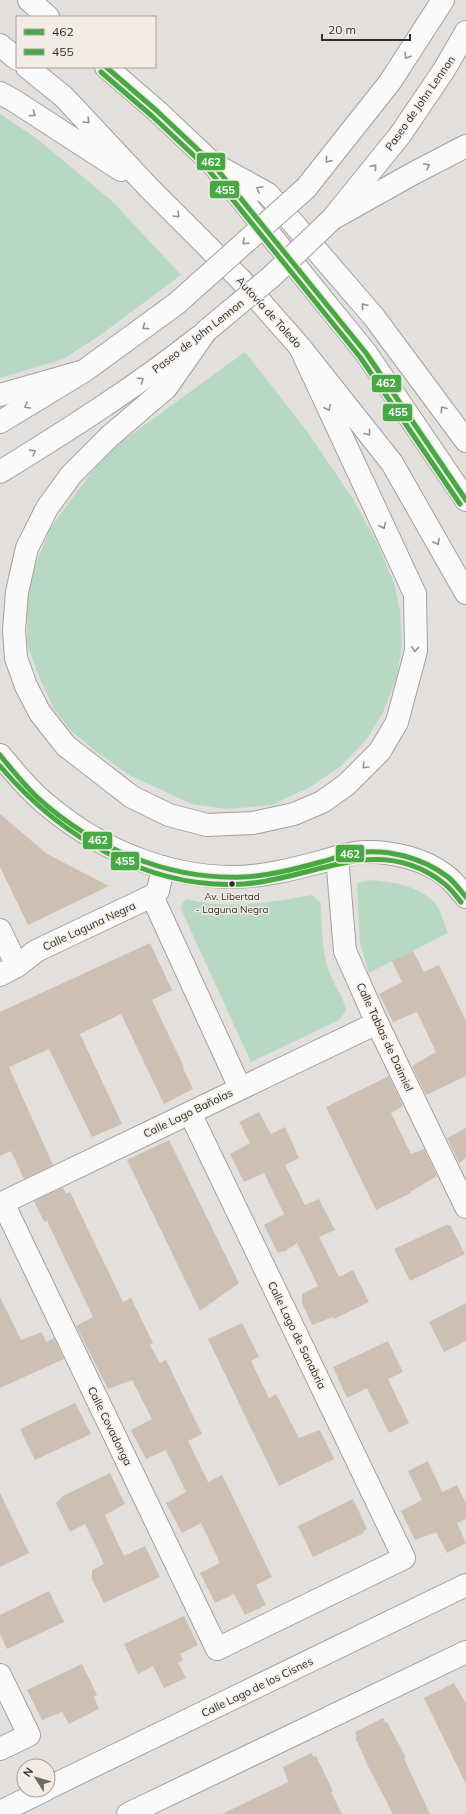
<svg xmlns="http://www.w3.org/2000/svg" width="466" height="1814" font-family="Mulish,sans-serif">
<rect width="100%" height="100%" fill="#e2dfdc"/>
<g fill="#b7d8c3">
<path d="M0,114l36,24 77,64 68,73 -82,61 -36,23 -63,19z"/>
<path d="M245,352l61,78 47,69 24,44 17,40 6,28 2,33 -5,33 -14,35 -16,27 -26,27 -31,21 -38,18 -45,4 -35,-5 -61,-28 -30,-21 -30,-24 -17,-22 -15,-32 -12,-33v-39l5,-31 18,-46 44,-59 27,-27z"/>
<path d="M372,880c20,2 47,6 62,22 7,7 10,22 14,31l-79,40 -9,-30 -3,-60z"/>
<path d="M312,895l9,8c1,24 0,48 9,71 5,14 14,23 16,37l-7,9 -88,42 -70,-153 2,-7 4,-3c42,12 83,3 125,-4z"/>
</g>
<g fill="#cdc0b2">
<path d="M0,814l47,40 62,32 -81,39 -28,-58z"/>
<path d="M150,943l22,47 -20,10 32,67 -1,1 10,21 -29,15 -43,-90 -41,20 42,90 -30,13 -43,-88 -40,18 44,98 -29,14 -13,-28 -11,5v-144z"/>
<path d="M413,951l11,21 15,-7 27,56v55l-40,19 -14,-29 24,-14 -19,-40 -24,10 -14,-28 23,-12 -10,-21z"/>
<path d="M389,1076l14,30 -12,7 20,41 13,-5 13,27 -27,16 1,1 -35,17 -50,-103z"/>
<path d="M259,1112l12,22 14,-7 14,31 -14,7 20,40 14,-6 16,31 -16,7 20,40 14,-7 16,32 -35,17 -1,-2 -21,8 -10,-22v-9l16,-8 -21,-43 -13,9 -1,-1 -5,2 -14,-28 20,-11 -20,-41 -20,9 -14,-28 20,-11 -11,-21z"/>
<path d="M466,1128v30l-7,5 -12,-25z"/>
<path d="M169,1140l70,143 -39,28 -73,-151z"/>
<path d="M63,1187l3,7 4,-2 53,110 8,-4 22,45 -3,2 10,18 6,-3 36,74 -14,7 20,41 14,-7 50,102 -16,8 10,20 -21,10 -11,-21 -19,9 -15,-30 20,-10 -19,-40 -19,10 -16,-30 20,-11 -20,-42 -20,9 -15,-29 21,-11 -20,-39 -24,9 -32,-63 17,-9 -46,-96 -3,1 -10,-21z"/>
<path d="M446,1225h4l15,29 -55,27 -16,-32z"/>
<path d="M0,1297l21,43 21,-8 4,10 8,-4 10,21 -64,29z"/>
<path d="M466,1303v38l-22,11 -15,-30z"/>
<path d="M242,1323l17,34 -8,4 18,37 7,-4 23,44 21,-8 14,29 -55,27 -71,-147z"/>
<path d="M388,1341l15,31 -15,7 21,44 -20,10 -22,-45 -20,10 -14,-31z"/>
<path d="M75,1403l16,31 -56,26 -15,-31z"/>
<path d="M428,1461l14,31 15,-7 9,18v16l-9,4 9,20 -19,10 -11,-21 -21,8 -14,-29 21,-11 -14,-29z"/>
<path d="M110,1473l15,31 -20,11 9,20 10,21 21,-10 15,31 -56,26 -12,-24v-9l12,-6 -9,-20 -10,-20 -15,8 -14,-29 7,-7z"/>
<path d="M0,1493l29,60 -29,14z"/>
<path d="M353,1499l14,30 -4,2 1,2 -51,24 -15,-31z"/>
<path d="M49,1591l15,31 -57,27 -7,-15v-19z"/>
<path d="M184,1616l14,29 -18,9 3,6 -5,3 8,15 -22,10 -11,-22 -15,8 -14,-30z"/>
<path d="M82,1664l15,31 -3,2 5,12 -30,15 -7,-12 -20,8 -15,-30z"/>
<path d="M454,1683l12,20v81l-42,-86z"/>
<path d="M383,1718l3,5 1,-1 19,36 -2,1 26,55h-37l-25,-48 -13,-29h2l-2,-5z"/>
<path d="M311,1753l3,4 2,-1 17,35 -2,1 11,22h-120l66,-32 -5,-15z"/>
</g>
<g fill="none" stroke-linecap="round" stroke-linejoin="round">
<g stroke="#a3a09e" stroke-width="24">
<g id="minor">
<path d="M337,857l8,94 32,72 89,184"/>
<path d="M152,896l88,192"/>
<path d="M0,930l17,36"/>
<path d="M0,975l17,-9 19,-15 116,-55 6,-5 5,-24"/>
<path d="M3,1203l214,446 187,-91 -214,-445"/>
<path d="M0,1204l377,-181"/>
<path d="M0,1675l29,60 -29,14"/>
<path d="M48,1788l418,-203"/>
<path d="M0,1812l45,-22"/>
<path d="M128,1814l338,-162"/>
</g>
</g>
<g stroke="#a3a09e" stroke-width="24">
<path id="tertiary" d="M0,755c16,19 32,39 52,54 50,41 115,68 180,68 31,0 62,-8 92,-16 13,-4 28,-9 41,-9 27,-1 59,7 80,23 8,5 14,15 21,22"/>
</g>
<g stroke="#a3a09e" stroke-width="24">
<g id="trunk">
<path d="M306,188l84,-106 53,-82"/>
<path d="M332,219l68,-84 44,-65 22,-38"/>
<path d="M0,422l84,-51 92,-67"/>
<path d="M0,472c68,-42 136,-85 199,-135"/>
</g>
</g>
<g stroke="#a3a09e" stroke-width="24">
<g id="motorway">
<path d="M29,0l19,17"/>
<path d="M0,45l17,14"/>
<path d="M27,67l37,30 85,91 92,92 59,67 92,116 74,130"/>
<path d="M106,67l51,44 55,52 154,190 100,147"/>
<path d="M0,93l13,7 108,70"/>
<path d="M223,169l45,25 106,123 92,124"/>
<path d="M332,219l82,-46 52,-27"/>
<path d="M206,331l-40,57 -56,48 -39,39 -24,33 -20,40 -10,44 -3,38 2,28 10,28 14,27 26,33 66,51 37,18 38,10 46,-2 41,-9 28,-12 24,-17 34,-34 17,-29 19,-71 -1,-57 -115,-247"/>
<path d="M0,395l84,-24"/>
</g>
</g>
<use href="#minor" stroke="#fbfafa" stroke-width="22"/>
<use href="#tertiary" stroke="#fbfafa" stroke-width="22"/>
<use href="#trunk" stroke="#fbfafa" stroke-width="22"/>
<use href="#motorway" stroke="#fbfafa" stroke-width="22"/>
<g stroke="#a3a09e" stroke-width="24" stroke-linecap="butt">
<g id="trunk-bridge">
<path d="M176,304l130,-116"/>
<path d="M206,331l65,-54 61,-58"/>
</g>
</g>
<use href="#trunk-bridge" stroke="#fbfafa" stroke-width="22"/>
<g stroke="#f3ece5" stroke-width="8">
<g id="bus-1">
<path d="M106,67l51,44 55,52 154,190 100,147"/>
<path d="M0,755c12,15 24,30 38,43 54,49 129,82 204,79 27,-1 53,-8 79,-15 12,-3 23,-8 35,-9 31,-5 67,5 92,24 7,6 12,13 18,20"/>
</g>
</g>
<g stroke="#f3ece5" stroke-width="8">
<g id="bus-2">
<path d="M101,72l51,44 55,52 153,189 100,147"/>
<path d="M0,766c60,71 149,124 244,118 69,-5 134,-51 198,-2 8,5 13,13 19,20"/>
</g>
</g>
<use href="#bus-1" stroke="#47a944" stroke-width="5"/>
<use href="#bus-2" stroke="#47a944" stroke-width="5"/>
</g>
<defs><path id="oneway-chevron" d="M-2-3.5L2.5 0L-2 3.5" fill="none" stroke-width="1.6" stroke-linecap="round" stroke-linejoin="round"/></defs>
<g stroke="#969492">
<use href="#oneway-chevron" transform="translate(407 56) rotate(123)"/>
<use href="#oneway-chevron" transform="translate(33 114) rotate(34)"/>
<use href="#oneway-chevron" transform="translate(87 121) rotate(47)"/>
<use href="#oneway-chevron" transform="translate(328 160) rotate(129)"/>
<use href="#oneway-chevron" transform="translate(427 166) rotate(-27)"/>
<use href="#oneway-chevron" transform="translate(374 167) rotate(-51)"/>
<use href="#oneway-chevron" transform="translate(259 189) rotate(-151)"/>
<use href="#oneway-chevron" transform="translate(177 215) rotate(45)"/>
<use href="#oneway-chevron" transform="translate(245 242) rotate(138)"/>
<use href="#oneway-chevron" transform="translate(364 306) rotate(-131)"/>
<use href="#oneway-chevron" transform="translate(145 327) rotate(144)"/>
<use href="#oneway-chevron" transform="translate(141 380) rotate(-35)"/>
<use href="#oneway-chevron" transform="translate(27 406) rotate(149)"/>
<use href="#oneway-chevron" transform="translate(328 408) rotate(65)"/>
<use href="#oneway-chevron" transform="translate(443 409) rotate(-126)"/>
<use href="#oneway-chevron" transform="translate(368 433) rotate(52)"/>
<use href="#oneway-chevron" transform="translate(33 452) rotate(-32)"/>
<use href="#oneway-chevron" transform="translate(383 526) rotate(65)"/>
<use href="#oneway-chevron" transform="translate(437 542) rotate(61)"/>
<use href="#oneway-chevron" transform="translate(415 649) rotate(95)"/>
<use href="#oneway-chevron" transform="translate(365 766) rotate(135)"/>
</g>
<circle fill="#302d2a" stroke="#f3ece5" stroke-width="1.5" cx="232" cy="884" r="3.5"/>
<g text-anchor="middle" stroke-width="3" stroke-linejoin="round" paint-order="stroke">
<g font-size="10" fill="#302d2a" stroke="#f3ece5">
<text x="232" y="900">Av. Libertad<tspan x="232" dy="13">- Laguna Negra</tspan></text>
</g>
<g font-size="11" fill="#302d2a" stroke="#f3ece5">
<text transform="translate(420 103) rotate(-55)" y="4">Paseo de John Lennon</text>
<text transform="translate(269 312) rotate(48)" y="4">Autovía de Toledo</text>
<text transform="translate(198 336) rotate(-38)" y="4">Paseo de John Lennon</text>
<text transform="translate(89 926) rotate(-25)" y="4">Calle Laguna Negra</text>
<text transform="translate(385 1037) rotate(65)" y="4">Calle Tablas de Daimiel</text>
<text transform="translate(188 1113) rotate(-26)" y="4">Calle Lago Bañolas</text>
<text transform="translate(297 1335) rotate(64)" y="4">Calle Lago de Sanabria</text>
<text transform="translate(110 1426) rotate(64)" y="4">Calle Covadonga</text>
<text transform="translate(257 1687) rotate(-26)" y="4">Calle Lago de los Cisnes</text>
</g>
</g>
<g stroke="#f3ece5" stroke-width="1.5">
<rect x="196" y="152" width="30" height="19" rx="4" fill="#47a944"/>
<rect x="209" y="180" width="31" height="19" rx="4" fill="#47a944"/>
<rect x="371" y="374" width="31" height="19" rx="4" fill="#47a944"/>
<rect x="382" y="403" width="31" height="19" rx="4" fill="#47a944"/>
<rect x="82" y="831" width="31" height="19" rx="4" fill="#47a944"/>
<rect x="335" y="844" width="30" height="19" rx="4" fill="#47a944"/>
<rect x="110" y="851" width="30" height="20" rx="4" fill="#47a944"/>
</g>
<g font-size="11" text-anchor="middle" font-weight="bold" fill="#fff">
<text x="211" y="166">462</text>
<text x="225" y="194">455</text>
<text x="386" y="387">462</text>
<text x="398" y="416">455</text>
<text x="98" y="844">462</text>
<text x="350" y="858">462</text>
<text x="125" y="865">455</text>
</g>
<rect x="16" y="16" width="140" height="52" fill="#f3ece5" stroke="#a5a09a"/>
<rect x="24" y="29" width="20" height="6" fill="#47a944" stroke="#a5a09a"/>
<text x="52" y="36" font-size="12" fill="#302d2a">462</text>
<rect x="24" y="49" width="20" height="6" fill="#47a944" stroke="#a5a09a"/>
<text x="52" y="56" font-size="12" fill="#302d2a">455</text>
<g transform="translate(36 1778) rotate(307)"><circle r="19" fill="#f3ece5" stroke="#a5a09a"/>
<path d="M0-3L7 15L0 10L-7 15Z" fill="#6e6b68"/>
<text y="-6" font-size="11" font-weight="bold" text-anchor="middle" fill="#302d2a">N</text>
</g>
<path d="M322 34v6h88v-6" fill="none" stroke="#302d2a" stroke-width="2"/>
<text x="328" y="34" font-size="12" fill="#302d2a" stroke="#f3ece5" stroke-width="3" paint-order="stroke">20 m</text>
</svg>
